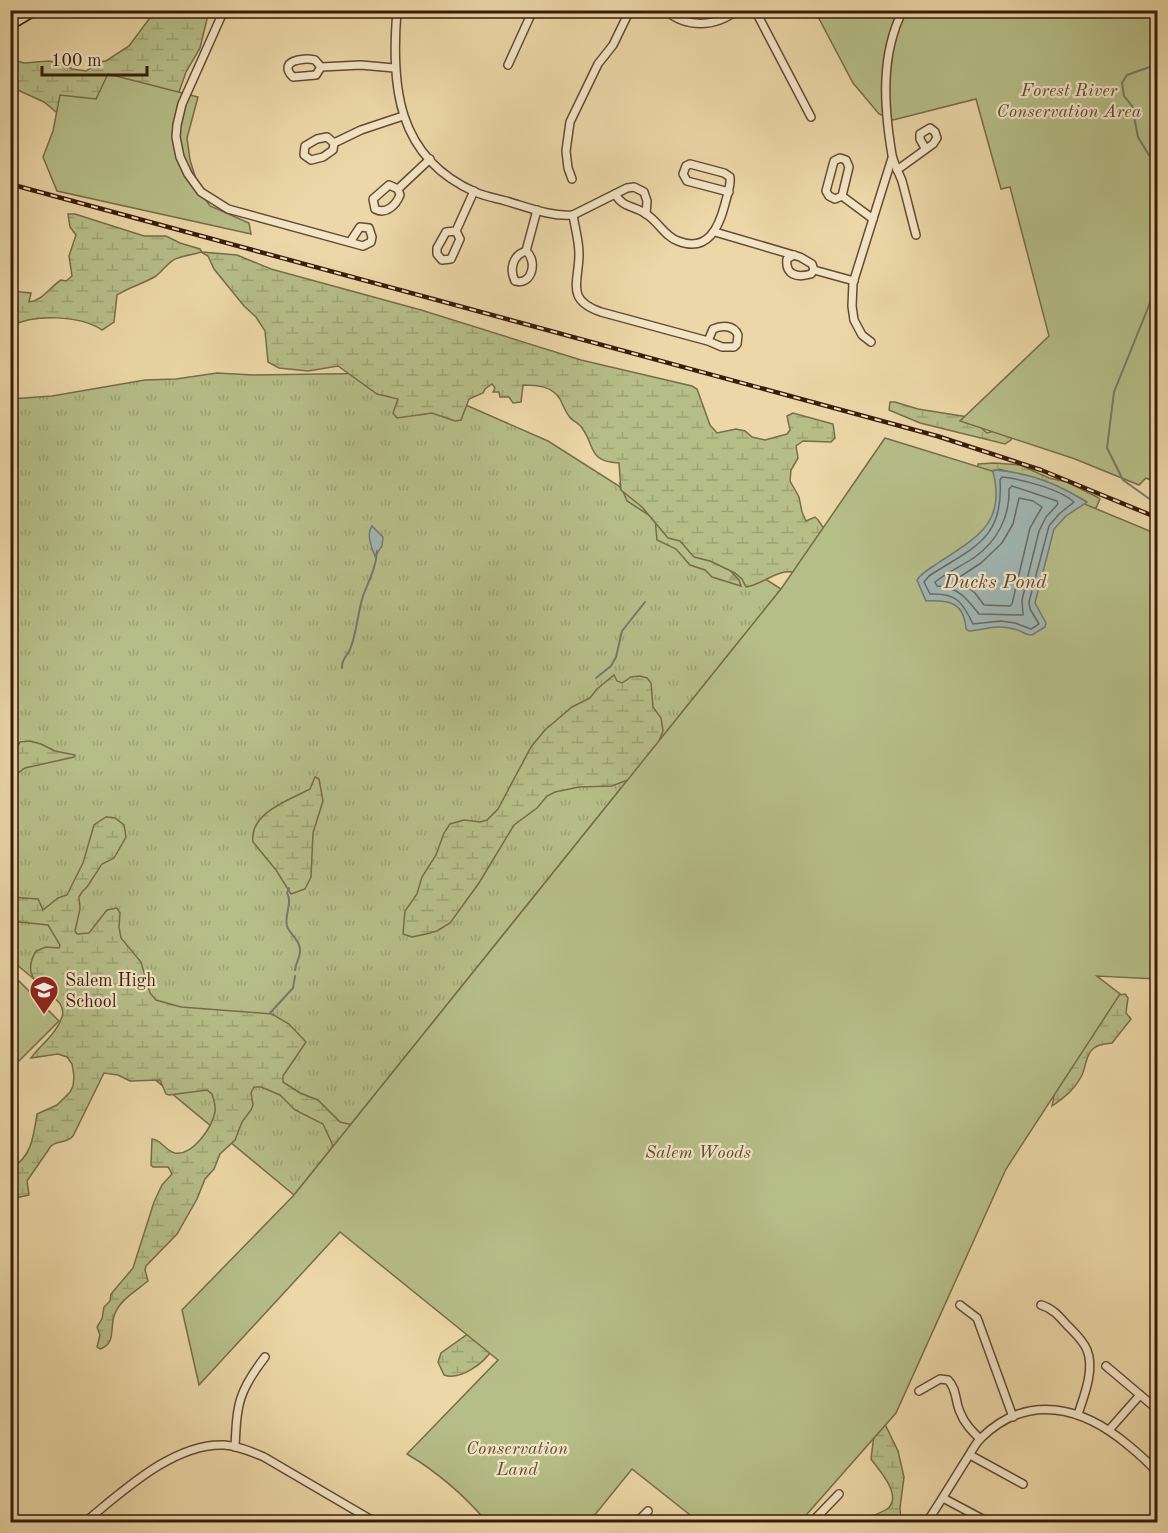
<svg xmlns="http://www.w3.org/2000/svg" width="1168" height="1533" font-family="'Old Standard TT',serif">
<defs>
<pattern id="grass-tufts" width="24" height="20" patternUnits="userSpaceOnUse" patternTransform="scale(1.5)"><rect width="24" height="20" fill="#b6be88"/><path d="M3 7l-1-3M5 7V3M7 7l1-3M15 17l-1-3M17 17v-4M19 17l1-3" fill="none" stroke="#9da374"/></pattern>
<pattern id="forest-firs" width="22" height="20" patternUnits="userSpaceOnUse" patternTransform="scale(1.5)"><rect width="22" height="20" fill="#b6be88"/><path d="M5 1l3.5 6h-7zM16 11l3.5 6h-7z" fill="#9da374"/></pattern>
<pattern id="wetland-marsh" width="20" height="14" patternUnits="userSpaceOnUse" patternTransform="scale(1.5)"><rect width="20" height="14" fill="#b6be88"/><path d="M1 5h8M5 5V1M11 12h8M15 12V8" fill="none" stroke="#9da374"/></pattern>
</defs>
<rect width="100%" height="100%" fill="#ebd7a7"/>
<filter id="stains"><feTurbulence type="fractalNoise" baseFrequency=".00333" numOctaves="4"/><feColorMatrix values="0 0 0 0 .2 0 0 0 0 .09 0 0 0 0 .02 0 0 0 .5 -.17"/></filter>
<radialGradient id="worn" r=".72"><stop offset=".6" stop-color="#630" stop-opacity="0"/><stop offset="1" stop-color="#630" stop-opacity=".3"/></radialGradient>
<path fill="url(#grass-tufts)" stroke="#786c49" stroke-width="1.5" d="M217,373l36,2 140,-2 155,68 233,148 -487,606 -283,-235v-561l41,-3 93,-16 31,-1z"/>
<path fill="url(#forest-firs)" stroke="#786c49" stroke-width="1.5" d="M620,484l108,84 11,12 2,6 -29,-9 -7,-7 -15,-5 -14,-16 -19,-9 -2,-21 -28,-18z"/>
<g fill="url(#wetland-marsh)" stroke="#786c49" stroke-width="1.5" fill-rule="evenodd">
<path d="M155,11h54l-9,37 -14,24 -13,37 -105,13 -24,-20 -33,-15 -1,-28 14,4 25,-2 15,3 8,5 14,2 7,-4 4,-5 9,-1 23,-15z"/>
<path d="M68,214h7l69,22h22l14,7 20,6 2,3 35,3 34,14 150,41 160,50 111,26 5,3 13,36 7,8 19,-4 9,2 7,6 13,3 22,-6 3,-4 -3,-14 6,-3 40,11 2,14 -4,4 -28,-1 -7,5 2,12 -7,12 -1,11 9,16 3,15 4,9 9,-4c8,6 4,10 15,16l148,-66v-3l16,-1 26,2 29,13 18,4 30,15 3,2 -4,9 -4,2 -297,63c-15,-6 -33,12 -49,14l-4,-8 -7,-6 -25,-12 -16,-4 -14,-16 -12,-3 -26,-31 -21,-17 -2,-27c-32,-2 -23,-16 -37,-35 -3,-5 -10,-7 -13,-12 -4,-5 -6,-11 -9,-17 -8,-13 -23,-14 -37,-14l-2,17 -8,1 -4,-6h-9l-1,-5h-6l2,-4 -3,-4 -7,5 -2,4 -14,6 -8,21 -6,1 -23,-8 -35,5 -4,-5 5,-14 -21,-5 -39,-28 -30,5 -29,-3 -11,-6 -3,-31 -9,-14 -12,-11 -30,-37 -6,-13 -7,-4c-8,3 -15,3 -23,6 -9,2 -15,13 -22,18 -13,8 -27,11 -39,19l-3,27 -12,8c-22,-15 -68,-16 -91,-4v-35l20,2 -2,9c13,-1 21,-15 32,-22l5,1 6,-5 -3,-20 7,-21 -6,-8zM998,469l43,11 45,22 -3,3z"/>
<path d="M890,402h5l23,7 50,8 19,16 14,-4 12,5 -2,6 -6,4 -85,-21 -31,-13z"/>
<path d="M614,675l3,6 5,2 9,-6 9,-1 7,2 4,5 2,24 8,11 1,6 1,7 -6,15 -24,32 -21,8 -33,1 -24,5 -8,4 -10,12 -23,17 -35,58 -29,40 -13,8 -11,3 -14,3 -9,-3 2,-23 12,-17 5,-17 14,-22 8,-22 6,-9 14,-4 16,2 7,-2 11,-11 33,-62 14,-17 27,-23 18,-9 7,-9z"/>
<path d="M30,741l11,3 14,7 20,4 -1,2 -49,11 -14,10v-21l9,-15z"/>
<path d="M315,777l4,2 4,22 -10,32 -2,44 -6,12 -14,5 -15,-24 -23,-28c-4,-29 36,-42 57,-53z"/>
<path d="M106,817l9,1 9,7 2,12 -12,21 -12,6 -15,23 -5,5 -3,5 1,12 -5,22 2,3 12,-1 18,-23 10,-2 3,5 -1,14 2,11 20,24 9,31 6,7 25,7 91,7 17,10 17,18 -23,34v6l17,11 18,7 22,22 31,7 -154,152 118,-131 -12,-26 -28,-14 -15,-15 -19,-8h-7l-3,6 2,12 -2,5 -9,12 -7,18 -15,14 -6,15 -9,10 -8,20 -20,35 -31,32 -1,4 3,11c-12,10 -29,19 -34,35 -4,12 2,28 -14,33l-3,-2 3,-12 -3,-8 5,-8 2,-12 6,-6 1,-7 22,-26 21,-66 8,-17 10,-11 -4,-7h-15l-2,-2 1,-26c9,0 13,12 23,14 18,3 37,-26 40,-41 1,-6 -1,-12 -3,-18l-5,-4 -38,5 -3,-1 -6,-14 -30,1 -12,-6 -14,-2 -31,63c-7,8 -16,4 -22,10l-24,35 2,14 -13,3 -5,14v-45c20,-7 23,-33 26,-53l20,-9 13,-13 3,-6 1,-10 -2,-12 -5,-7 -9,-3 -27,4c10,-14 25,-23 31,-41 8,-25 -49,-28 -26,-66l10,-4 13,1 1,-3 -12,-20 -37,-4v-24l27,2 5,11 15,-12 9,-3 16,-32 11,-38z"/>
<path d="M1125,994l3,4 -2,15 5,6 -19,24c-6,1 -13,1 -18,5 -8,6 -8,18 -12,27 -7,14 -17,22 -30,31l3,-15 63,-96z"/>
<path d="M472,1331l20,19c-8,13 -32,31 -48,25l-6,-13 3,-9z"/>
<path d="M883,1420l15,31 6,26 -4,31 1,14h-44c9,-5 21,-7 30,-13 17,-13 -9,-40 -16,-50l3,-24z"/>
</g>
<g fill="#b6be88" stroke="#786c49" stroke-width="1.5">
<path d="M815,11h342v472l-11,-5 -7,7 -64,-26 -115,-38 89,-85 -39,-149 -9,2 -25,-90 -83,21 -14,-6 -26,-31z"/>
<path d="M108,74l90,23 -11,41 3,22 10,32 10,14 39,17 2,11 -194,-43 -14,-34 10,-26 7,-36 36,4z"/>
<path d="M885,438l156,48 116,48v445l-60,-3 23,18 -114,175 -110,244 -96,109h-101l-67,-53 -43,53h-102c-24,-28 -48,-49 -80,-68l91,-94 -158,-128 -141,153 -17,-75 112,-115 487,-606z"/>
<path d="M11,973l48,48 -48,48z"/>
</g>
<g fill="#9fb6b4" stroke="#767870" stroke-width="1.5">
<path d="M995,470c32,2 65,15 92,32l-21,14 -12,13 -19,74 11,20 -1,4 -13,8c-8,0 -11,-5 -18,-6 -19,-5 -29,1 -45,2l-3,-2c-2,-27 -17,-29 -40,-28l-9,-21c4,-7 14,-12 21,-17 36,-24 69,-39 55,-91z"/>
<path d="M372,526l11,11 -1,9 -7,10c-4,-9 -9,-22 -3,-30z"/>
</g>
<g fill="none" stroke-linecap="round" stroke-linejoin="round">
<g stroke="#6c685f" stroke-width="1.5">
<path d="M1002,477c19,2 58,12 72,25l-15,12 -10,12 -20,76 1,7 9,15 -8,5 -16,-6 -14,-2 -28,3c-11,-23 -17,-31 -43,-30l-6,-12 5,-6c44,-29 75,-36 71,-96z"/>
<path d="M1012,486l45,15 1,3 -12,13 -7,14 -17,69 1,15 -44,-1c-12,-15 -20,-27 -42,-28l-2,-4c12,-10 27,-16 40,-25 22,-16 35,-40 34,-68z"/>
<path d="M1019,498l14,3 9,6 -12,21 -18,76 -2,2 -26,-1 -9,-12 -16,-12 -1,-3 23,-15 21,-20 11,-19z"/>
</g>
<g stroke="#767870" stroke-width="2">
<path d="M1158,64l-31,11 -5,8 2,13 8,10 6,31 20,33"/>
<path d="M1158,283l-44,109 -7,56 16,32 35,25"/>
<path d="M342,668c-1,-9 7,-14 9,-21 6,-17 7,-35 12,-51 6,-16 13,-28 14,-45"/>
<path d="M596,678l15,-12 5,-9 6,-26 23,-29"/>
<path d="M289,888l-2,5c6,10 -3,21 0,33 3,9 14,15 13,25 0,6 -4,12 -5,19"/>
<path d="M270,1013l23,-25 2,-12"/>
</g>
<g stroke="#664a31" stroke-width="10">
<g id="minor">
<path d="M224,10l-42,94 -5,21 -1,12 4,20 8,17 13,18 27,17 135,37 8,-4 1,-5 -3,-9 -9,-1 -10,15"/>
<path d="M397,10c-6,75 -1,147 78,182 9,4 20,6 31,9 21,6 45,16 67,14l54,-27 7,-1 10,5 3,9 -1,13"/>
<path d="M665,10c21,18 50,18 72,0"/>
<path d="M755,10l56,107"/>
<path d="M903,10c-23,45 -19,97 -11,145 2,9 7,18 10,26 5,18 9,36 14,54"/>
<path d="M508,65l25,-55"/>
<path d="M321,67l-5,8 -23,2c-16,-16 10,-20 22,-17l6,7 40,-2 33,3"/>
<path d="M334,143l-7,-6 -10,2 -12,7 -1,9 7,5 12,-3 10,-7 1,-7 27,-13 42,-14"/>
<path d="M840,158l6,2 3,7 -7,29 -7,3 -6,-3 -3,-5 8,-30z"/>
<path d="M897,170l36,-26 4,-6 -2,-6 -5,-4 -10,6v5l5,9"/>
<path d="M572,179l-4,-11 -2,-17 4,-29 28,-58 15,-19 17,-35"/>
<path d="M398,189l2,6c-4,10 -14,20 -25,14l-2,-10 16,-14 9,4 32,-30"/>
<path d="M615,194c9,15 19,11 31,20 12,7 18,22 32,27 30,12 41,-14 47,-37 2,-9 6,-17 5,-27l-6,-4 -34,-9 -4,2 -3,8 4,7 42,11"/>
<path d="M842,196l31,23"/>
<path d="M573,215c2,13 6,26 6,39 0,28 -14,46 22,58l107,29 5,-12c9,-4 21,-4 25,6l-1,9 -3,3h-12l-14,-6"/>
<path d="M456,231l4,8 -9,20 -9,1 -5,-6v-6l9,-16 10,-1 18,-40"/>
<path d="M715,232l85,25 12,7 2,6 40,11"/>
<path d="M526,251c12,10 6,35 -11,30 -6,-12 -2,-26 11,-30l11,-41"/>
<path d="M794,255l-7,4c-2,16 10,19 24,15l3,-4"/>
<path d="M871,342l-9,-7 -8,-15 -2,-14 1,-23 39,-125"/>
<path d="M960,1305l17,13 36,99"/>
<path d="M1041,1305c11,3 18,11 25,19 8,8 17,16 21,26 8,19 -3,46 -9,64"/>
<path d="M1106,1366l52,44"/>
<path d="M919,1391l21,-12 8,1c9,9 7,21 12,32 4,11 12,19 20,27"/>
<path d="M1109,1430l31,-35"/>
<path d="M235,1447c2,-43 3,-55 30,-90"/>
<path d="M970,1455l53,29"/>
<path d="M943,1498l45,24"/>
<path d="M85,1522c37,-30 88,-79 139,-77 15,1 28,7 40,12l111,65"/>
<path d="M637,1522l11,-11"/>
<path d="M812,1522l27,-28"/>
<path d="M927,1522c14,-21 27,-43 41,-65 4,-7 8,-14 13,-19 47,-46 102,-31 147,7 11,9 22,18 30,29"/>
</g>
</g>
<g stroke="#391b0a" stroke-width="12">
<path id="secondary" d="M10,25l25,-15"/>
</g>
<use href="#minor" stroke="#f2e5c6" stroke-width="7"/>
<use href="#secondary" stroke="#f2e5c6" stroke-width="9"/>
<g stroke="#391b0a" stroke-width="4.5">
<path id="rail" d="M10,184l927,252 104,34 117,48"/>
</g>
<use href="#rail" stroke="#f2e5c6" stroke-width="2" stroke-dasharray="7" stroke-linecap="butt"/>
</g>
<defs>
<g id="school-pin" transform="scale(1.5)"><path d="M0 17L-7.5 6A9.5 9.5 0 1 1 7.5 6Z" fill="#8f2418" stroke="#f2e5c6"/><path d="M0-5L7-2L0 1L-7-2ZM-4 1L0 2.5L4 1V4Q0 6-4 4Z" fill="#fff"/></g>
</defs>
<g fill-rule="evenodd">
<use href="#school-pin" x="44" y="990"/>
</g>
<g text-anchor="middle" stroke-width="4.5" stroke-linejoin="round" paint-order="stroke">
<g font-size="18" font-style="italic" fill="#5e4c30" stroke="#f2e5c6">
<text x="1069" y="96">Forest River<tspan x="1069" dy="21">Conservation Area</tspan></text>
<text x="698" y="1158">Salem Woods</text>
<text x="517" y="1454">Conservation<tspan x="517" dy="21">Land</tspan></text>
</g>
<g font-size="18" fill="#391b0a" stroke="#f2e5c6" text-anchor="start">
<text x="65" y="986">Salem High<tspan x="65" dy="21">School</tspan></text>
</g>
<g font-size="20" font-style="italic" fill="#584a3d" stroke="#f2e5c6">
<text x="995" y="588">Ducks Pond</text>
</g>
</g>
<rect width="1168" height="1533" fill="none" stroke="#ebd7a7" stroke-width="36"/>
<rect x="12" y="12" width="1144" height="1509" fill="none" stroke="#391b0a" stroke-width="3"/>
<rect x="18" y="18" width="1132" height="1497" fill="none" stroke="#391b0a" stroke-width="1.5"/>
<path d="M42 66v9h105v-9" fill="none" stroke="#391b0a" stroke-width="3"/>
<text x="51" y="66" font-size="18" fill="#391b0a" stroke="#f2e5c6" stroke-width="4.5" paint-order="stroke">100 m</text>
<rect width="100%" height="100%" filter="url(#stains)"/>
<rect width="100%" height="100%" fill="url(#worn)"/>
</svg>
